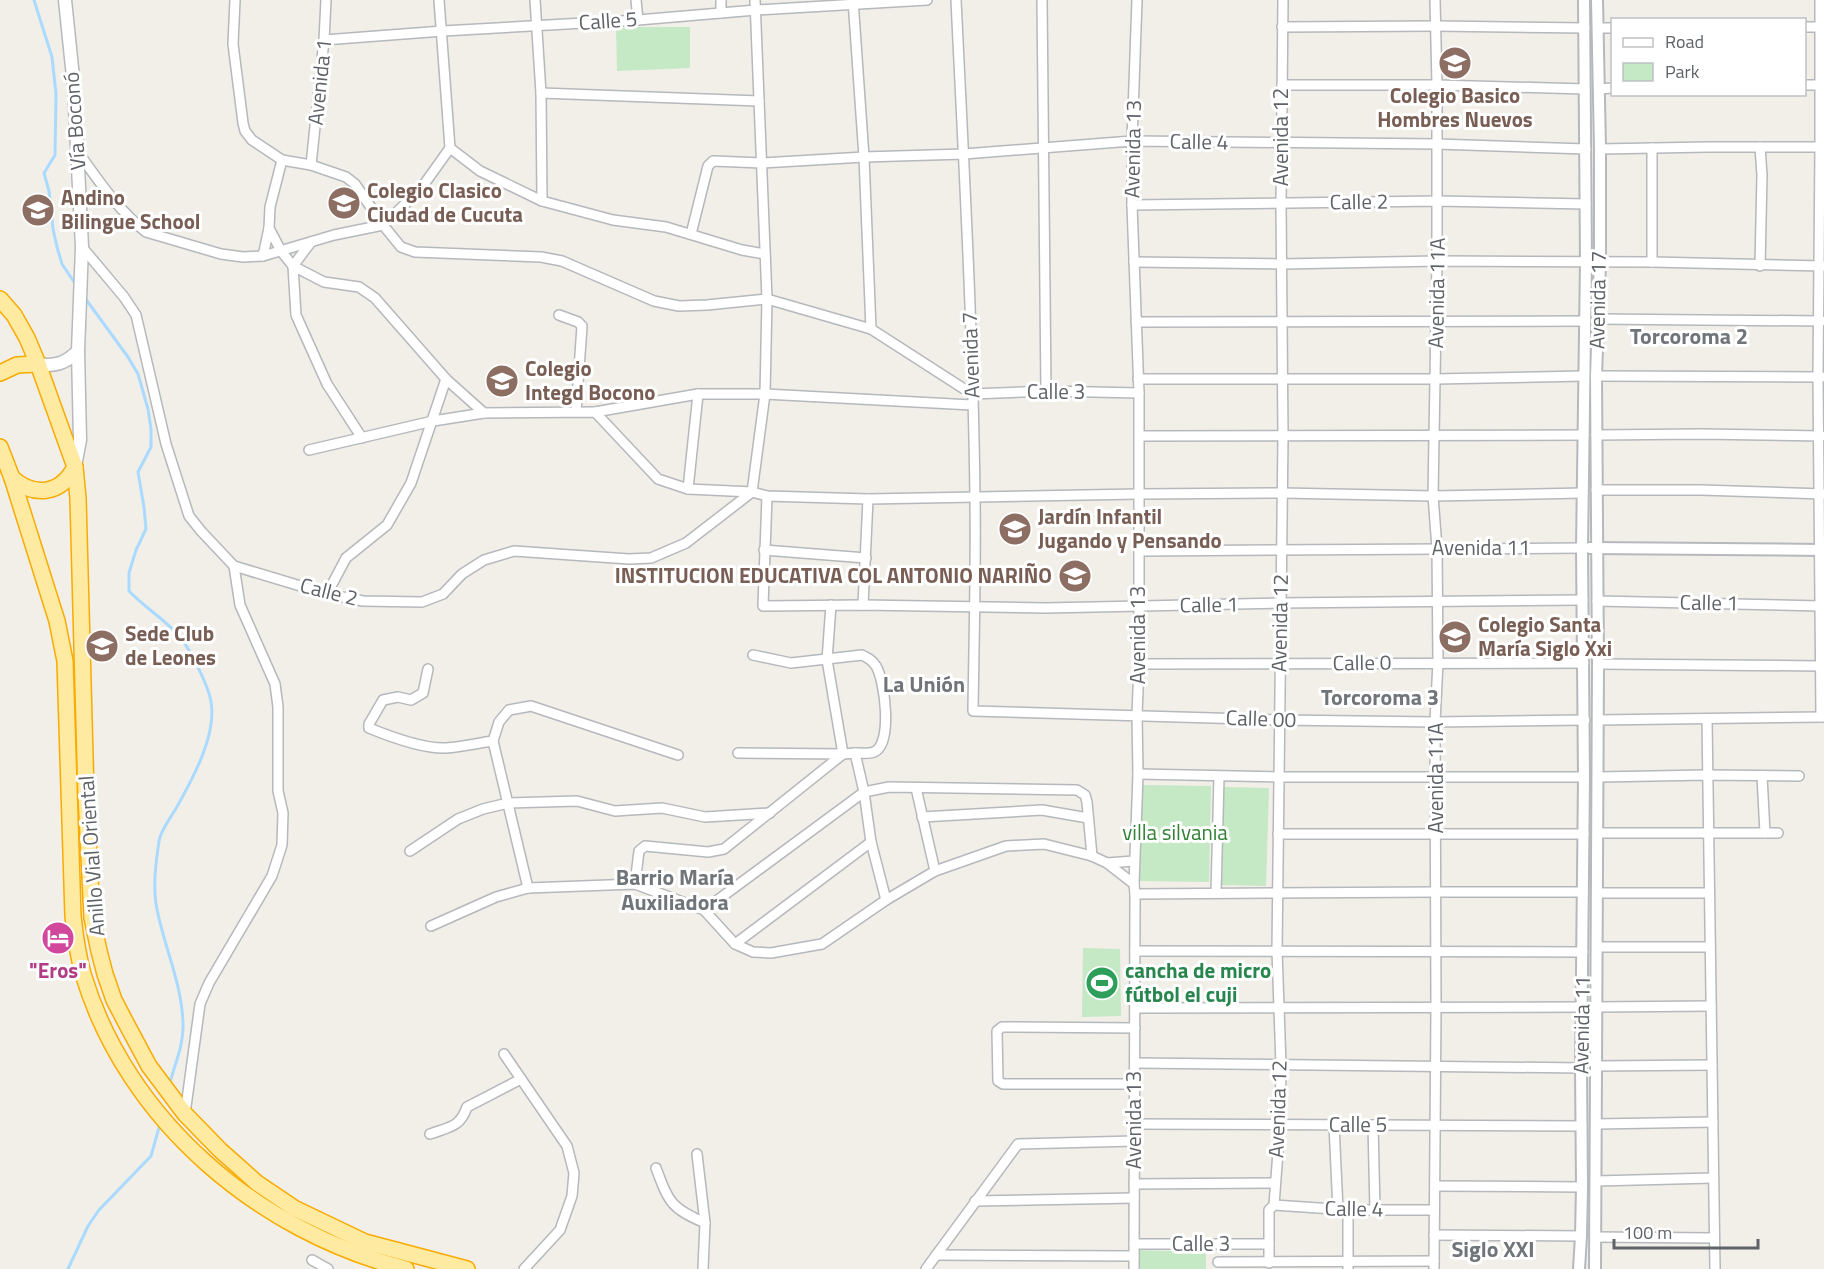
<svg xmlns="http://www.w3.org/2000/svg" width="1824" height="1269" font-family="'Titillium Web',sans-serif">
<rect width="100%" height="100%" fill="#f1efe8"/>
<g fill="#c5e8c5">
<path d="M616,27h74v41l-73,3z"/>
<path d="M1142,785l69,1 -2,96 -69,-1z"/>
<path d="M1224,787l45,1 -3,98 -44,-1z"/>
<path d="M1083,948l37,1 1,67 -39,1z"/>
<path d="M1135,1250l71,2v17h-71z"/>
</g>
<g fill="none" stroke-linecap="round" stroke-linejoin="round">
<g stroke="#aadaff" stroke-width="3">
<path d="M34,0l18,57 4,37 -1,61 -11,18 5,18 4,38 4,18 5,17 14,21"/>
<path d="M85,298l43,59 10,17 10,35 3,20v18l-13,25 6,35 2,22 -10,21 -7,23v18c16,17 36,28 51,46 10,12 29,50 31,65 6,32 -18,76 -33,103 -6,11 -17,24 -19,36 -3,21 -6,43 -3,63 7,41 26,78 27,120 1,21 -9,42 -14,62"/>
<path d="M68,1269l20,-43 11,-16 52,-54 9,-32"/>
</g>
<g stroke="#b5b8bc" stroke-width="12">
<g id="minor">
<path d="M235,0l-2,44 10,79 2,8 7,9 30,20 29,5 35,12 9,7 28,41 18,22 14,5 126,5 21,4 92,40 25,5 28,-1 60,-6 104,30 101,65 74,-3 93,2"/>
<path d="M535,0l6,93 1,108"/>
<path d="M636,0l2,20"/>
<path d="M721,0v13"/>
<path d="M853,0l11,157 7,172"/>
<path d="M956,0c8,166 17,332 19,498 1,71 -1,142 -2,213l306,9 156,2 150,-2"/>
<path d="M1042,0l4,391"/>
<path d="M1820,0v147l-2,230 3,340"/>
<path d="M1282,27l154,-1 149,2"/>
<path d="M1804,27h19"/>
<path d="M1599,28h13"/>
<path d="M324,40l119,-9 195,-11 118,-10 171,-10"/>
<path d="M1282,85h155l148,4"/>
<path d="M1804,85h20"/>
<path d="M1599,89l13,-1"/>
<path d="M541,93l218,8"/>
<path d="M450,148l30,23 62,30 71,19 53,7 76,23 23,4"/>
<path d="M1652,148v114"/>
<path d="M1600,149l108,-2h116"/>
<path d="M78,152c20,28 40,58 68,80l75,22 22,3 20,-1 71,-21 49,-10 37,-35 30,-42 -11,-148"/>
<path d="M282,160l-12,47 -1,21 12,23 12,15 3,49 31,69 35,54"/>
<path d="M311,165l13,-125 2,-40"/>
<path d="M1132,205l306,-4 148,3"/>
<path d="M691,234l17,-68 5,-5 49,2 102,-6 100,-3 168,-13 305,3 149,5"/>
<path d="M311,242l-18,24 31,16 35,5 16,11 71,81 38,34 111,-1 63,67 30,10 64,3 15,4 101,3 271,-5 143,-1 151,3 150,-3"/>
<path d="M82,247l42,50 12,18 30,129 23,72 12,15 33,35 93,28 36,7 59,1 21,-8 19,-20 22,-14 30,-9 115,8 22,-1 35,-15 66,-51 13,-98 2,-95 -12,-299"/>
<path d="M263,256l6,-28"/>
<path d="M1134,262l148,2 155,-3 215,1 172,4"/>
<path d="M1760,266l2,-91 -2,-28"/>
<path d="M559,315l19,7 4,4 -6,86"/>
<path d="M1597,319l225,2"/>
<path d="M1136,322l449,-1"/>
<path d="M1596,376l226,1"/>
<path d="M1138,379h297l149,-3"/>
<path d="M595,412l103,-18h67l207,11"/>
<path d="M1596,435l105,-1 121,2"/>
<path d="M1140,436l444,-1"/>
<path d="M309,450l124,-29 51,-8"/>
<path d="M688,489l10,-95"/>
<path d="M1596,490h105l123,4"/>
<path d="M767,496l-4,110 100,-1 183,3 234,-5 303,-3"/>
<path d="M764,550l102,8"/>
<path d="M1139,551c148,0 295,-3 443,-3"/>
<path d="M327,594l19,-36 41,-33 24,-42 35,-104"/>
<path d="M1597,601l224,5"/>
<path d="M831,605l-4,55 16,94 12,-1 9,39 7,50 15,58"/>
<path d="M863,605l5,-106"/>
<path d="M753,655l38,8 71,-8c6,3 10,5 14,11 9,15 17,78 -2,86 -5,2 -14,1 -19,1"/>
<path d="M1139,664l445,-1"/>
<path d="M1598,664l224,2"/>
<path d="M428,669l-5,24 -12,7 -13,-3 -15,3 -14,24v4c22,9 54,21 77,20 16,-1 32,-5 47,-7"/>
<path d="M1707,719l8,550"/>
<path d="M1598,720l226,-3"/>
<path d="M1138,774l141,3h305"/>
<path d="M1762,776l3,57"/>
<path d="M1598,777l109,-2 92,1"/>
<path d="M916,788l19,83"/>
<path d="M922,817l120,-7 46,8"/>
<path d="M1598,833h180"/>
<path d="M1278,834h306"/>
<path d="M410,851l48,-32 25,-10 25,-6 69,-2 38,10 47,-3 43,9 65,-4"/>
<path d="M1107,863l27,-2"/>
<path d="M635,884l4,-33 6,-5 63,6 16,-3 119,-95 -105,-1"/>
<path d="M528,888l-35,-147 6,-19 10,-12 22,-4 147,49"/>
<path d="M1216,893l3,-116"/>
<path d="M1598,893h111"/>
<path d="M1135,894l301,-2h147"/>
<path d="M704,910l160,-118 25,-5 188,3 8,5 2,7 5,54"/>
<path d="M431,926l65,-29 32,-9 107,-4 69,26 31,34 18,8 18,1 51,-9 64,-44 49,-29 71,-25 38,-2 48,12 15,7 27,21"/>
<path d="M735,944l136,-102"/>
<path d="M1597,947h113"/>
<path d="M1135,951l448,1"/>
<path d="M1597,1007l114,-1"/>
<path d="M1135,1008l448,-1"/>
<path d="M504,1054l63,92 7,27 -2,23 -12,34 -36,39"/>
<path d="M1135,1063l446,5"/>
<path d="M1596,1066l116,-1"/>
<path d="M1135,1084h-132l-5,-3 -1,-50 5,-4 133,1"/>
<path d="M185,1114l15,-110 9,-21 63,-107 10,-31 1,-32 -5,-22v-84l-3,-23 -35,-79 -6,-39"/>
<path d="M1134,1124l448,2"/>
<path d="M1596,1124l117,-2"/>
<path d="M1334,1125l4,85"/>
<path d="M1373,1125l2,85"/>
<path d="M430,1134c18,-7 30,-6 37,-27l54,-28"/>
<path d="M697,1154l8,69 -2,46"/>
<path d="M656,1168c13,35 15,40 49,55"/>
<path d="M1596,1181l117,-3"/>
<path d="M1134,1184l141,-1"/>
<path d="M1435,1186l147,1"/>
<path d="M975,1201l159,-3"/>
<path d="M1274,1205l74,5h86"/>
<path d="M1434,1235l147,1"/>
<path d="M1595,1237l119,1"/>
<path d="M1134,1244h135"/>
<path d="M936,1255l198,1"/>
<path d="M312,1260l16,9"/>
<path d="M1218,1262l216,-1"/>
<path d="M1269,1263v-53l5,-5 6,-80 1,-60 -4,-114 6,-515 -2,-232 2,-204"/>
<path d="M926,1269l92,-125 116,-3"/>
<path d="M1134,1269l1,-375 -1,-10 4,-110 -1,-59 2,-51v-271l-7,-188v-64l5,-141"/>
<path d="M1348,1269v-59"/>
<path d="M1434,1269l2,-262 -1,-285 3,-60 -1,-114 -4,-52 4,-235v-176l-2,-85"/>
</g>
</g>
<g stroke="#b5b8bc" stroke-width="14">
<g id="tertiary">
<path d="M1590,548l234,2"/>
<path d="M1579,1269l2,-33 1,-49 -1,-119 3,-291 -2,-229 4,-286 -2,-262"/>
<path d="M1595,1269l3,-605 -2,-288 4,-114v-113l-3,-149"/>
</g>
</g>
<g stroke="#b6babf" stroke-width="15">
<g id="secondary">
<path d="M65,0l9,87 8,160 -4,104 2,89 -5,26"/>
<path d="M38,364c17,3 28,-1 40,-13"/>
</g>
</g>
<g stroke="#f9ab00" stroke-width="18">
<g id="trunk">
<path d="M0,299l14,16 13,23 11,26 37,103 3,31 8,296 6,124 7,33 6,23 9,26 12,23 23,43 36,48 35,36 37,33 37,25 71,34 102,27"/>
<path d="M0,373l17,-8 21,-1"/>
<path d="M0,447l12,31 45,143 8,40 8,255c2,20 5,39 10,58 44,147 176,258 323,295"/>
<path d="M12,478c23,20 49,16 63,-11"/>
</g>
</g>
<use href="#minor" stroke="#fff" stroke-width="9"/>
<use href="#tertiary" stroke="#fff" stroke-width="10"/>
<use href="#secondary" stroke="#fff" stroke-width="12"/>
<use href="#trunk" stroke="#feeaa1" stroke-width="15"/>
</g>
<defs>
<g id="school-disc" transform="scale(1.725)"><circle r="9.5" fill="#8d6e63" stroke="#fff"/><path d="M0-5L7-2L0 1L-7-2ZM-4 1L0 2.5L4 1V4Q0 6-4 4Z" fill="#fff"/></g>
<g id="hotel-disc" transform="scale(1.725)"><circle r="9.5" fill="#d1479c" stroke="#fff"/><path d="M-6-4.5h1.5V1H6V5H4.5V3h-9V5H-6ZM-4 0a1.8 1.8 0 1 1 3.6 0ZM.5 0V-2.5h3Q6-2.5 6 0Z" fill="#fff"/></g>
<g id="stadium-disc" transform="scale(1.725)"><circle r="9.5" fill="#2e9e5b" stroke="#fff"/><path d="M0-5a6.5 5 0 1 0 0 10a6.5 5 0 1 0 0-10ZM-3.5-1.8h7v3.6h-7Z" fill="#fff"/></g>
</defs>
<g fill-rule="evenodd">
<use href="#school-disc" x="1455" y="63"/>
<use href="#school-disc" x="344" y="203"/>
<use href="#school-disc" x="38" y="210"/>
<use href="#school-disc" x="502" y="381"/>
<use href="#school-disc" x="1015" y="529"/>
<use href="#school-disc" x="1075" y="576"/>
<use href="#school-disc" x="1455" y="637"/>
<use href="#school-disc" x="102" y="646"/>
<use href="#hotel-disc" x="58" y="938"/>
<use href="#stadium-disc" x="1102" y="983"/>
</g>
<g text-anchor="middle" stroke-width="6" stroke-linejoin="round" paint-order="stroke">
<g font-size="21" fill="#5f6368" stroke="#fff">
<text transform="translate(608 21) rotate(-4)" y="7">Calle 5</text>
<text transform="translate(320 82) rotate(-84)" y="7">Avenida 1</text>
<text transform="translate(75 121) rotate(-94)" y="7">Vía Boconó</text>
<text transform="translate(1281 137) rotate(-90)" y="7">Avenida 12</text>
<text transform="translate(1199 142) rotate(1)" y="7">Calle 4</text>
<text transform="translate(1133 149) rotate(-89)" y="7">Avenida 13</text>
<text transform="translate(1359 202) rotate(-1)" y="7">Calle 2</text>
<text transform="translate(1437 293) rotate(-89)" y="7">Avenida 11A</text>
<text transform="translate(1598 300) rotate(-89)" y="7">Avenida 17</text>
<text transform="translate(971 355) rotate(-92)" y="7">Avenida 7</text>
<text x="1056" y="399">Calle 3</text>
<text x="1481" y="555">Avenida 11</text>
<text transform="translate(329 592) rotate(14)" y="7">Calle 2</text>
<text transform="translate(1709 603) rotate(1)" y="7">Calle 1</text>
<text transform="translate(1209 605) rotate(-1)" y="7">Calle 1</text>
<text transform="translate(1280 623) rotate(-89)" y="7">Avenida 12</text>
<text transform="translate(1138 635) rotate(-90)" y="7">Avenida 13</text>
<text transform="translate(1362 663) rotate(-1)" y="7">Calle 0</text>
<text transform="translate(1261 719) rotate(2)" y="7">Calle 00</text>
<text transform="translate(1436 778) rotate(-90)" y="7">Avenida 11A</text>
<text transform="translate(92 856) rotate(-94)" y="7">Anillo Vial Oriental</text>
<text transform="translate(1582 1025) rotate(-89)" y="7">Avenida 11</text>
<text transform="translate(1278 1109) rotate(-88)" y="7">Avenida 12</text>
<text transform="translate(1134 1120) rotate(-90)" y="7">Avenida 13</text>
<text x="1358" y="1132">Calle 5</text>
<text transform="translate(1354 1209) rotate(1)" y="7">Calle 4</text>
<text x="1201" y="1251">Calle 3</text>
</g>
<g font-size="21" font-weight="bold" fill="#785e54" stroke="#fff" text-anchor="start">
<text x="1455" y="103" text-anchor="middle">Colegio Basico<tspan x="1455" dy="24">Hombres Nuevos</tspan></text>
<text x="367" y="198">Colegio Clasico<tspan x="367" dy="24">Ciudad de Cucuta</tspan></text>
<text x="61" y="205">Andino<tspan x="61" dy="24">Bilingue School</tspan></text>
<text x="525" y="376">Colegio<tspan x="525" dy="24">Integd Bocono</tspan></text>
<text x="1038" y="524">Jardín Infantil<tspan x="1038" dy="24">Jugando y Pensando</tspan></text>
<text x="1052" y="583" text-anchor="end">INSTITUCION EDUCATIVA COL ANTONIO NARIÑO</text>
<text x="1478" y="632">Colegio Santa<tspan x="1478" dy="24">María Siglo Xxi</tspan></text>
<text x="125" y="641">Sede Club<tspan x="125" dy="24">de Leones</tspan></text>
</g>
<g font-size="21" fill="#348238" stroke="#fff">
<text x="1175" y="840">villa silvania</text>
</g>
<g font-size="21" font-weight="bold" fill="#b23c85" stroke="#fff">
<text x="58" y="978">"Eros"</text>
</g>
<g font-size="21" font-weight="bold" fill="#27864d" stroke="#fff" text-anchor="start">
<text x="1125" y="978">cancha de micro<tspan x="1125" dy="24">fútbol el cuji</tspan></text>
</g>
<g font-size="22" font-weight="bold" fill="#70757a" stroke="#fff">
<text x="1689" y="344">Torcoroma 2</text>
<text x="924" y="692">La Unión</text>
<text x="1380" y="705">Torcoroma 3</text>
<text x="675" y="885">Barrio María<tspan x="675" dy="25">Auxiliadora</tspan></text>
<text x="1493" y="1257">Siglo XXI</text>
</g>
</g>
<rect x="1611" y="18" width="195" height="78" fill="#ffffff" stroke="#bfc1c3" stroke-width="1.5"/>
<rect x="1623" y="38" width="30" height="9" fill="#ffffff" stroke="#bfc1c3" stroke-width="1.5"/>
<text x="1665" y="48" font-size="18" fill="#5f6368">Road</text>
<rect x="1623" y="63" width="30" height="18" fill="#c5e8c5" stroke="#bfc1c3" stroke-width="1.5"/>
<text x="1665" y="78" font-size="18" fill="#5f6368">Park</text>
<path d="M1614 1239v9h144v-9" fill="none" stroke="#5f6368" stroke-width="3"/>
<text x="1623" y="1239" font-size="18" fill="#5f6368" stroke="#ffffff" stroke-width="4.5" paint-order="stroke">100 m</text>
</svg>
